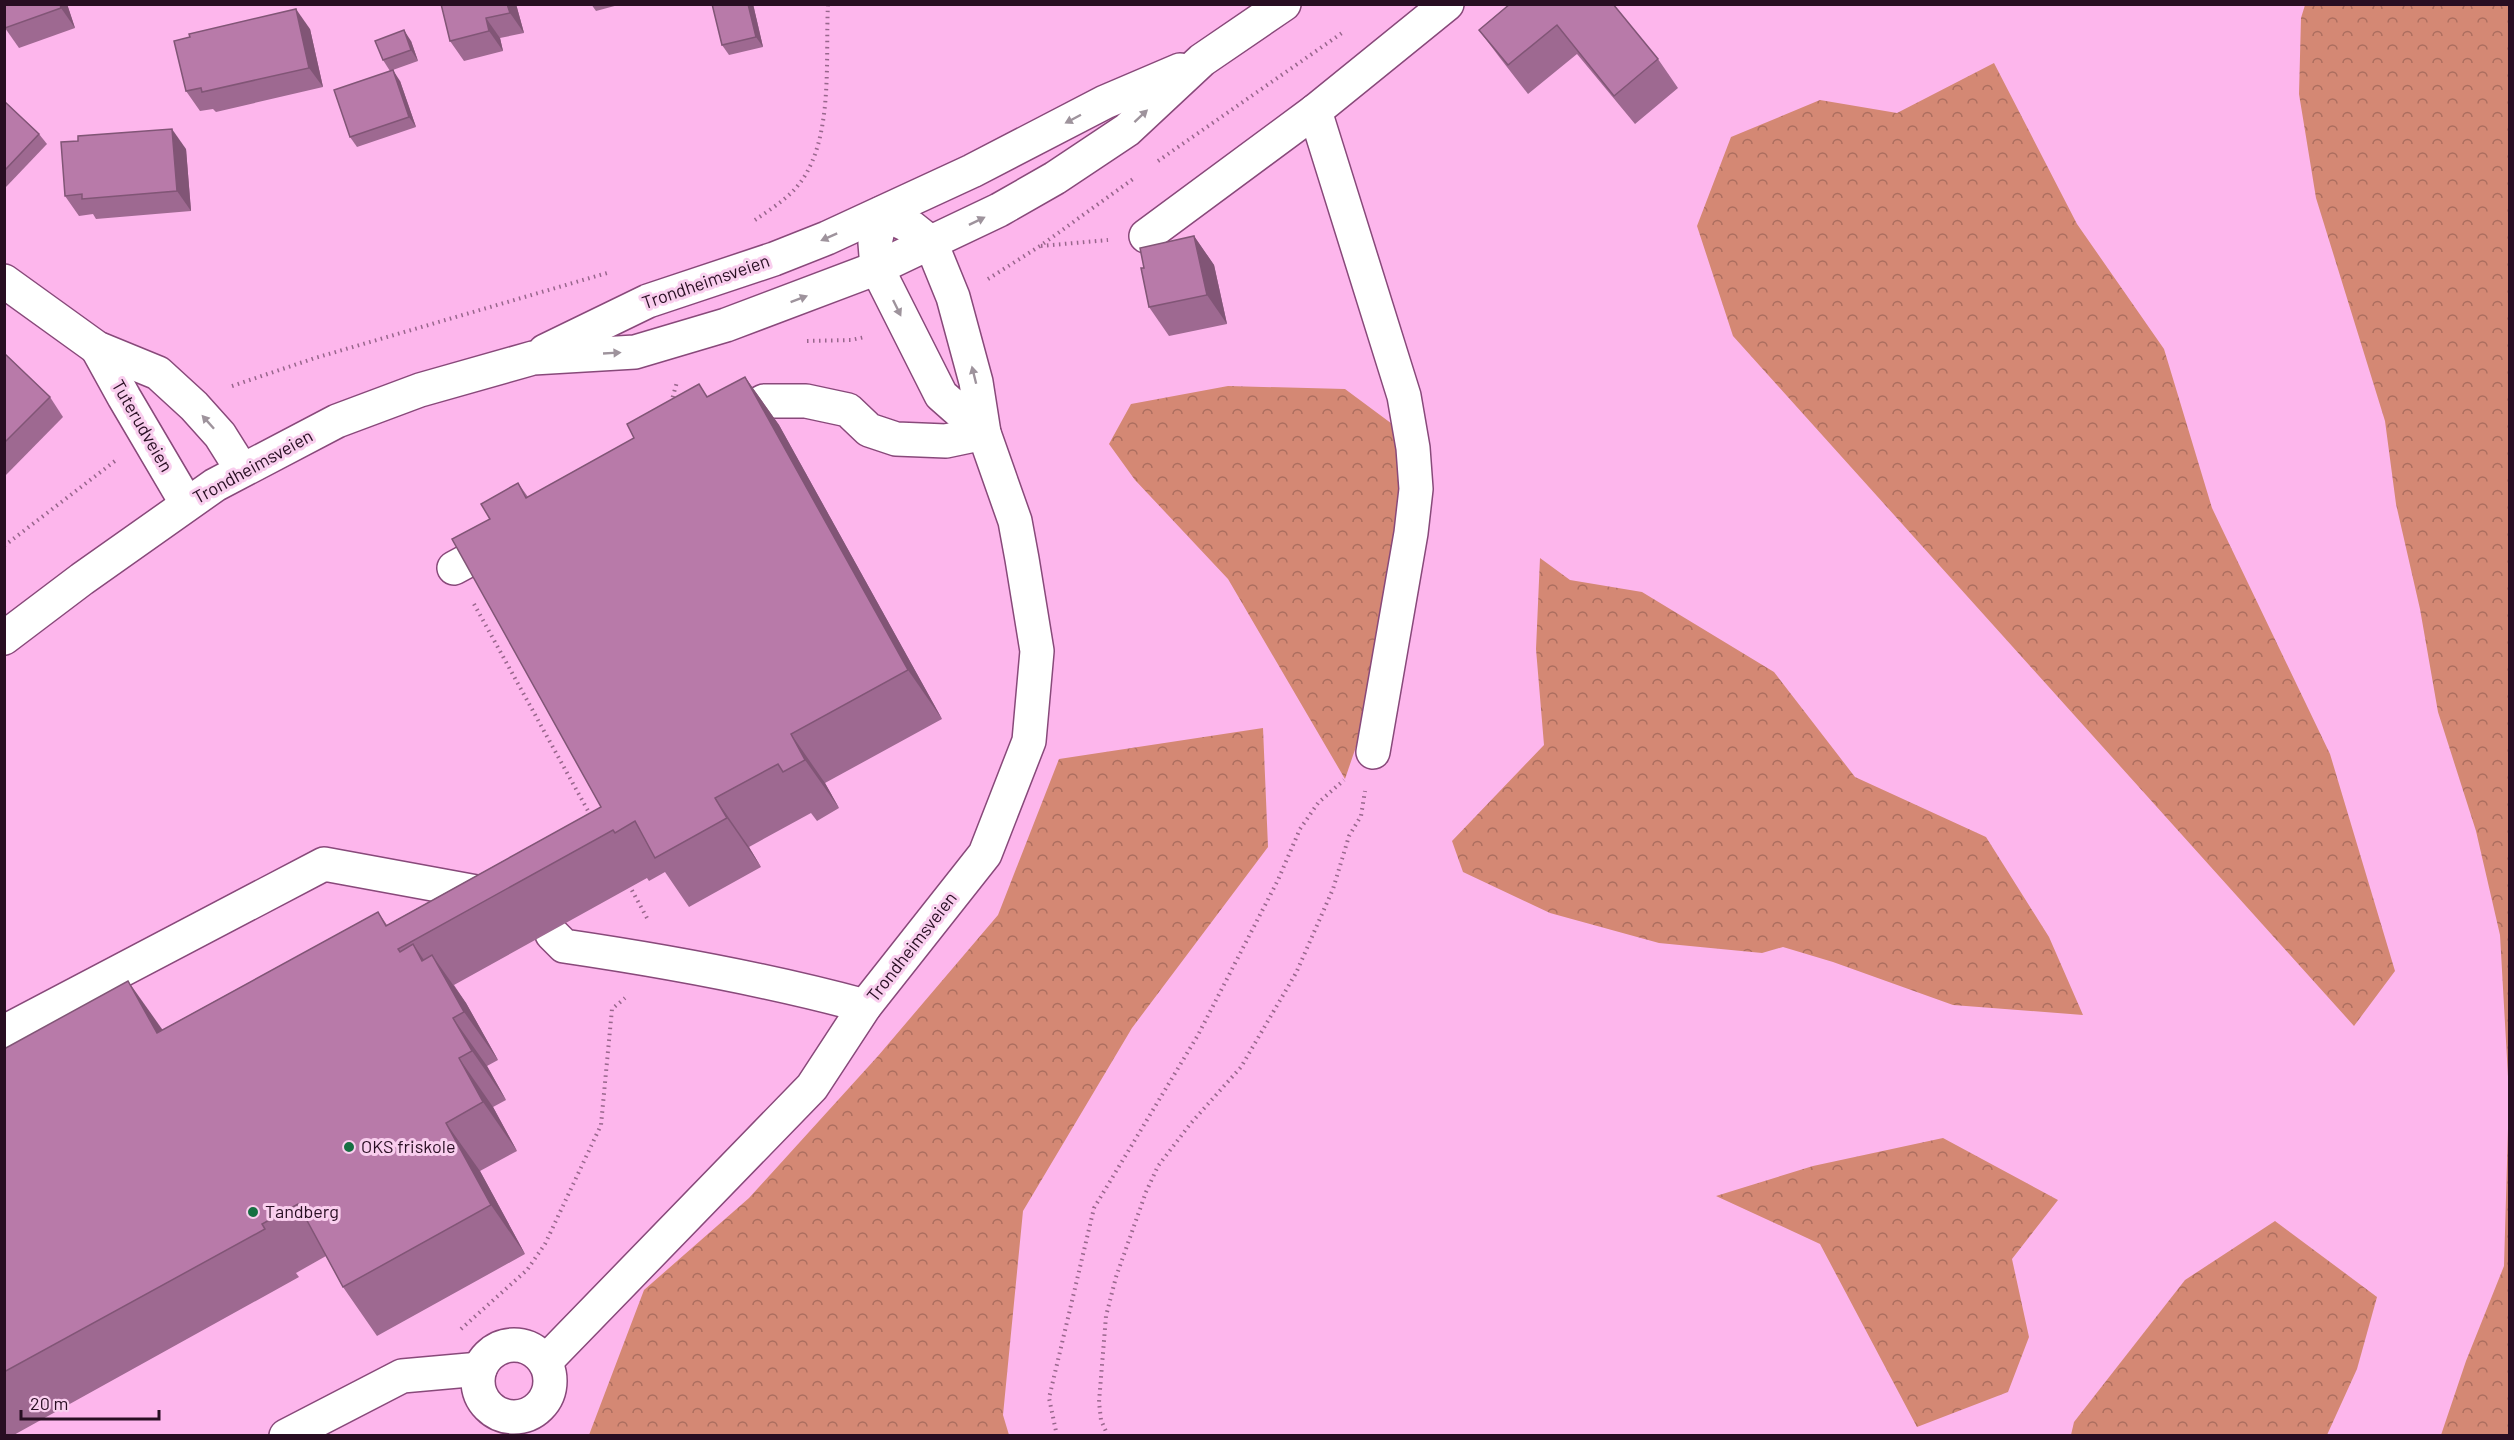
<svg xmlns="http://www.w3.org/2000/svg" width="2514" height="1440" font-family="Barlow,sans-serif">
<defs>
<pattern id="forest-crowns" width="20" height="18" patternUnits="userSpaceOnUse" patternTransform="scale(1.5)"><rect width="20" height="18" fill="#d48874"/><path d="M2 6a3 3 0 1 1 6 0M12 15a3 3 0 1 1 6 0" fill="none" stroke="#ac6e5f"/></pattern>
</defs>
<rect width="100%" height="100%" fill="#fdb6ec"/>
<g fill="url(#forest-crowns)">
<path d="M2305,5h204v1430h-68l25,-74 38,-95 5,-172 -9,-159 -24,-104 -38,-119 -18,-103 -24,-105 -11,-83 -69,-223 -17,-104 2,-76z"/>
<path d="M1994,63l83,161 87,125 48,159 118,246 65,217 -41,55 -621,-690 -36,-110 34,-89 89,-37 77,13z"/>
<path d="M1228,386l117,3 66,49 -20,206 -46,135 -117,-200 -93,-99 -26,-36 22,-40z"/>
<path d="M1540,558l30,22 72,12 132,80 81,105 131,60 63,100 34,78 -130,-10 -120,-43 -50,-15 -21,6 -103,-10 -109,-30 -87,-41 -11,-31 92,-96 -8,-96z"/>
<path d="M1263,728l5,119 -136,181 -109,183 -20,204 6,20h-420l55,-145 105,-92 129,-142 120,-141 61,-156z"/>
<path d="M1943,1138l115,62 -46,59 17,78 -21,55 -91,35 -97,-183 -104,-48 97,-30z"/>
<path d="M2275,1221l102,76 -20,72 -30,66h-256l3,-13 111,-142z"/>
</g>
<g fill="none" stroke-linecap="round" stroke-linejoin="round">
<g stroke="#88497a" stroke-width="36">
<g id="minor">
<path d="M1315,111l89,285 9,52 3,41 -5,44 -38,219"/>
<path d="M1146,236l169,-125 132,-107"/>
<path d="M4,281l93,67 61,25 36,33 26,29 22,35"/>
<path d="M97,348l27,49 63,107"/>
<path d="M724,422l40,-21h42l42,9 21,20 27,9 50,2 38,-8"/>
<path d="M454,568l50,-27"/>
<path d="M552,934l12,12c102,15 202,33 301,60"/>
<path d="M4,1032l320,-168 174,32"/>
<circle cx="514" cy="1381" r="36"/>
<path d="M545,1362l267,-275 53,-81 120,-152 44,-113 8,-90 -15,-92 -7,-38 -31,-88 -8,-51 -23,-85 -22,-54 -20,-16 -29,-14 -7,30 2,25 64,127 43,38"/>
<path d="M286,1436l116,-60 78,-7"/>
</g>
</g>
<g stroke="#88497a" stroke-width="36">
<g id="major">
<path d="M545,351l103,-50 126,-42 53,-21 145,-67 133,-69 75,-32"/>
<path d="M4,638l78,-59 133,-94 122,-64 83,-31 113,-32 102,-6 91,-27 151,-57 122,-58 56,-32 72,-48 75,-70 82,-56"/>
</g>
</g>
<g stroke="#98668c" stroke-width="4" stroke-dasharray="1.5 4.5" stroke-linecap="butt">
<path d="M1158,161l184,-128"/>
<path d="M755,220c13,-9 29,-19 40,-31 40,-44 30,-129 33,-185"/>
<path d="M1041,246l67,-6"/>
<path d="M988,279l52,-33 93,-67"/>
<path d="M807,341l44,-1 14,-3"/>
<path d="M232,386l83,-28 292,-85"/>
<path d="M671,403l6,-21"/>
<path d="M4,546l111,-85"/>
<path d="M474,604l118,214"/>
<path d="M629,885l18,33"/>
<path d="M461,1329l66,-59 18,-26 56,-119 11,-116 13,-11"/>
<path d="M1057,1436l-8,-38 45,-190 104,-173 80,-155 22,-51 18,-26 26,-23"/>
<path d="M1108,1436l-7,-16 -2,-18 7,-86 10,-39 30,-85 12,-26 33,-43 50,-56 55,-94 37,-84 16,-53 12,-20 4,-25"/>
</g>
<use href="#minor" stroke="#fff" stroke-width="33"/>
<use href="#major" stroke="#fff" stroke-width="33"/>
</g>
<g fill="#9e6991">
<path d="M67,4l8,24 -56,20 -14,-20z"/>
<path d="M441,4h75l8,29 -24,5 3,13 -39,10 -14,-20z"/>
<path d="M591,4h31l-26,7z"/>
<path d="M753,4l10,43 -34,8 -7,-10z"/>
<path d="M1510,4l148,55 20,29 -43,36 -58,-70 -49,40 -28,-36 -21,-28z"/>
<path d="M310,29l13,58 -107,25 -3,-3 -13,2 -14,-20z"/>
<path d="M411,41l7,20 -28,10 -7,-11z"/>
<path d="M400,81l16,46 -59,20 -7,-10z"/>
<path d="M4,101l35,33 8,10 -41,43 -2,-2z"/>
<path d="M186,149l5,62 -95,8 -3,-5 -14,2 -14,-20z"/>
<path d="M1194,236l20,29 13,59 -58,12 -20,-29 -5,-39z"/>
<path d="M4,353l46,44 13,20 -59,60z"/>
<path d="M745,377l34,48 163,294 -117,64 14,25 -22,13 -6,-8 -62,34 12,20 -72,40 -24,-35 -16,9 -2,-3 -193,107 12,18 32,57 -11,6 19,34 -13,7 24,44 -37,20 45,83 -148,82 -34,-49 -17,-31 -30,17 3,4 -287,159h-8v-387l158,-19 216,-118 9,13 214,-118 -111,-288 28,-36 10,14z"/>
</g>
<g fill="#815576">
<path d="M60,4h7l8,24 -14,-20z"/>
<path d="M507,4h9l8,29 -14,-20z"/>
<path d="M748,4h5l10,43 -7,-10z"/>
<path d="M296,9l14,20 13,58 -14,-19z"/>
<path d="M486,18l14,20 3,13 -14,-20z"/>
<path d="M404,30l7,11 7,20 -7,-11z"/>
<path d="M393,70l7,11 16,46 -7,-10z"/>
<path d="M172,129l14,20 5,62 -14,-20z"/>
<path d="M1194,236l20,29 13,59 -20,-29z"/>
<path d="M745,377l34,48 163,294 -34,-49z"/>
<path d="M791,734l34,49 14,25 -34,-48z"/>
<path d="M715,798l34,49 12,20 -34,-49z"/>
<path d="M413,944l34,49 -25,-32z"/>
<path d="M432,955l34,48 32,57 -34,-48z"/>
<path d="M128,981l34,48 29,53 -34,-49z"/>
<path d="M453,1018l34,48 19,34 -34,-49z"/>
<path d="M459,1058l34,49 24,44 -34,-49z"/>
<path d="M446,1123l34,48 45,83 -34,-49z"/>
</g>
<g fill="#b87aa9" stroke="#815576" stroke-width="1.5">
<path d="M4,4h56l1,4 -56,20z"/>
<path d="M441,4h66l3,9 -24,5 3,13 -39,10z"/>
<path d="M712,4h36l8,33 -34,8z"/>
<path d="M1510,4h103l45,55 -44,37 -57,-71 -49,40 -29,-35z"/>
<path d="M296,9l13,59 -107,24 -1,-4 -15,3 -12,-50 16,-4 -1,-3z"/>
<path d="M404,30l7,20 -28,10 -8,-19z"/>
<path d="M393,70l16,47 -59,20 -16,-47z"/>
<path d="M4,101l35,33 -35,37z"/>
<path d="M172,129l5,62 -95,8v-5l-17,2 -4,-54 17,-1v-5z"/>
<path d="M1194,236l13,59 -58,12 -8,-39h3l-4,-20z"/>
<path d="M4,353l46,44 -46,46z"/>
<path d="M745,377l163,293 -117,64 14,26 -22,12 -5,-8 -63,34 12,20 -72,40 -20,-37 -20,12 -2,-3 -215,119 2,3 13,-8 9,17 10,-6 32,57 -11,6 19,33 -13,7 24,44 -37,21 45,82 -148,82 -45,-83 -36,20 3,5 -261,143v-323l124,-68 29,52 221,-121 8,14 215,-119 -149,-268 38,-20 -9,-15 37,-21 8,15 108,-60 -7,-14 72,-40 8,13z"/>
</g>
<defs><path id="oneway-solid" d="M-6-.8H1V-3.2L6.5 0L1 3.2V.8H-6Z" transform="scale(1.5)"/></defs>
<g fill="#9e939c">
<use href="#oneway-solid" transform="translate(1141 116) rotate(-43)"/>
<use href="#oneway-solid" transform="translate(1073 119) rotate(152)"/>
<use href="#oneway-solid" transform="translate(977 221) rotate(-26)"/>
<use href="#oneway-solid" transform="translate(829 237) rotate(156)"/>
<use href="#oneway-solid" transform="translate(799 299) rotate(-21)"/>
<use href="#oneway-solid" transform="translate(897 308) rotate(64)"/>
<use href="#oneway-solid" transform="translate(612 353) rotate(-3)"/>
<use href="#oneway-solid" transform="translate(974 375) rotate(-104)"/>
<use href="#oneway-solid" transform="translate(208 422) rotate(-132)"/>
</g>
<g fill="#166f42" stroke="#f9ceee" stroke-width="2">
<circle cx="349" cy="1147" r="6"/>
<circle cx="253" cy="1212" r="6"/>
</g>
<g text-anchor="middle" stroke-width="6" stroke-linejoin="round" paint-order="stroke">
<g font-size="18" fill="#280e22" stroke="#f9ceee">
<text transform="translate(706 282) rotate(-19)" y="6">Trondheimsveien</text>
<text transform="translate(142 426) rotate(60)" y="6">Tuterudveien</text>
<text transform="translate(253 467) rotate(-29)" y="6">Trondheimsveien</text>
<text transform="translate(912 947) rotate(-52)" y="6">Trondheimsveien</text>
</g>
<g font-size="18" fill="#280e22" stroke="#f9ceee" text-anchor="start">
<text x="361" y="1153">OKS friskole</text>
<text x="265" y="1218">Tandberg</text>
</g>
</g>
<rect width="2514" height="1440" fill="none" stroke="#280e22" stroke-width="12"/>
<path d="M21 1410v9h138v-9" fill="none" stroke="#280e22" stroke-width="3"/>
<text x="30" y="1410" font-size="18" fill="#280e22" stroke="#f9ceee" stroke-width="4.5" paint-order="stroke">20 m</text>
</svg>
